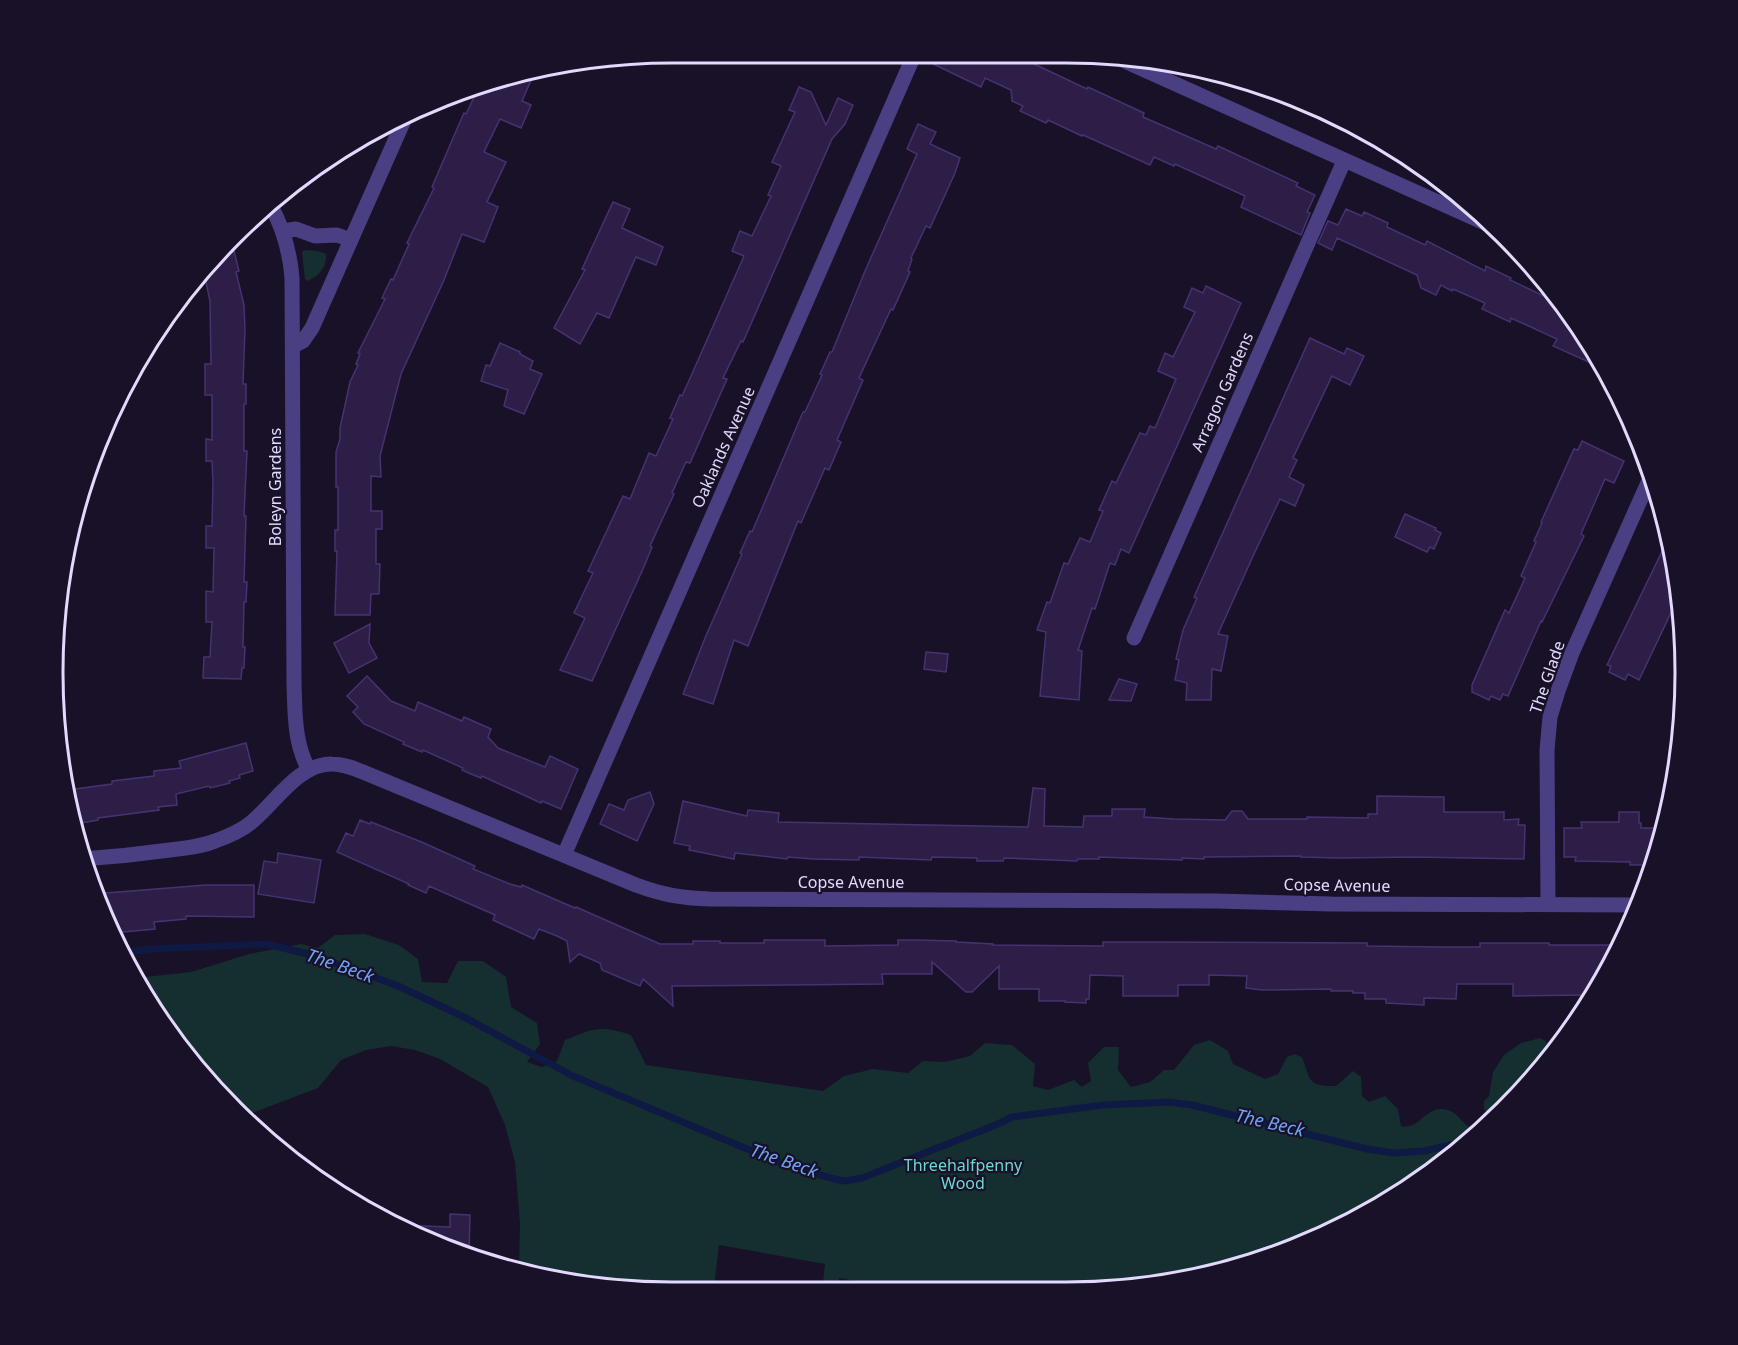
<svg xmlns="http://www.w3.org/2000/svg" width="1738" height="1345" font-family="'Noto Sans',sans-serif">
<rect width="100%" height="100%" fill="#181127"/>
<g fill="#152e30">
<path d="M304,250l13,1 9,3c1,13 -7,22 -19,27l-2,-2 -3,-27z"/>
<path d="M365,934l34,11 19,14 4,23 25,1 11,-22h25l23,16 5,30 26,16 3,21 -13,18 15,5 15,-6 8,-21c30,-12 35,-15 66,-5l15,30 177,26 21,-15 29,-7 35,4 15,-12 22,1 25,-6 15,-13 27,2 23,19 -2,22 15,4 26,-10 8,7 9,-6 -3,-18 16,-16h15l-1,23 13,17 19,-5 14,-12h10l20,-25 16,-5 18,11 5,13 32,15 13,-5 9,-17 7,-3 8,3c9,25 6,29 34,29l17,-15 8,6 1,19 7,6 16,-6 13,13 3,17c17,4 23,-16 39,-17 16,0 18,10 28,17 4,2 10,2 14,3l-72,59 -145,71 -119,28h-255l-52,-9 -1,7 -15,-3 2,-18 -106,-19 -5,42h-123l-72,-19 1,-44 -5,-62 -10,-37 -17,-38 -48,-28 -25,-9 -24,-4 -25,4 -25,10 -23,28 -71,27 -4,3 -9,-7 -77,-94 -21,-39 55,-6 58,-18 52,-10 17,4 17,-13z"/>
<path d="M1540,1038c9,4 10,8 10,17l-46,56 -10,8 -10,-10v-8l5,-5 4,-24 11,-17 17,-12z"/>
</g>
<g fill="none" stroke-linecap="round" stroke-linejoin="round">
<path stroke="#0e1a43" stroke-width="7" d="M123,953l28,-4 116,-5 45,11 84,30 68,32 109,59 210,88 51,15 11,2 17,-3 136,-54 14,-7 91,-12 66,-3 23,3 175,44 27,4 30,-2 44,-10"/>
</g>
<g fill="#2c1e47" stroke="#473271" stroke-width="1.5">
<path d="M925,53l88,1 74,35 1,-2 56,26 -1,4 32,14 41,18 2,-3 80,37 -2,3 19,9 -8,17 3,1 -9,22 -60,-28 4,-11 -70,-32 -1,2 -20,-9 -4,8 -67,-30 -1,1 -34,-16 -2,3 -26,-12 3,-5 -11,-5 -1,-11 -26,-12 -4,9 -58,-28z"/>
<path d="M535,71l-13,30 9,4 -10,23 -21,-9 -16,33 22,10 -19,40 11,5 -14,35 -22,-8 -18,46 -43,94 -21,82 1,21 -10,-1v35h11v18h-6v35h4l-1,30h-8l-1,21h-35l2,-64h-2v-21h3v-43h-2v-35l4,-13v-11l10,-46 8,-17 -2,-1 4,-10 -2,-1 27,-54 -3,-1 9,-19 2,1 16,-36 -2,-1 27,-55 -2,-1 28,-65 4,-9 2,1 13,-27 33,-13z"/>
<path d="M799,87l12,5 15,33 12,-27 15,7 -8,19 -13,15 -89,203 -2,-1 -18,37 4,1 -37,84 -4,-1 -14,31 2,1 -24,52 2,1 -9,22 -51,112 -32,-11 25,-52 -11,-5 19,-40 -5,-2 35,-75 7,3 19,-46 7,3 17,-37 -3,-1 10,-23 2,1 9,-20 53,-120 -12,-5 8,-20 12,5 19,-40 -3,-1 13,-29 -9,-4 23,-50 -6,-2z"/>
<path d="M918,124l18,8 -6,12 30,14 -5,15 -25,55 -4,-2 -15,32 1,1 -4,12 2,1 -17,38 -2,-1 -32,69 4,2 -26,60 4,2 -12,28 -4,-2 -24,55 -3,-2 -50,125 -14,-6 -21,64 -30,-10 22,-56 37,-84 -2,-1 10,-22 2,1 51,-120h2l17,-37 -2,-1 10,-22h2l33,-81 52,-117 -10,-5z"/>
<path d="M613,202l17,7 -8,19 41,19 -7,18 -20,-8 -27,61 -12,-5 -17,31 -26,-16 31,-58 -3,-1z"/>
<path d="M1346,209l16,7 2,-4 24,11 -1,4 38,18 2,-4 58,30 1,-5 25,12 -1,2 34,16 2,-3 10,5 25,30 21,40 -49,-22 4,-7 -46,-21 -1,4 -28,-13 3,-6 -32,-14 -1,2 -11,-6 -5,10 -15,-7 -4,-13 -80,-37 -5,12 -14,-7 10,-22 10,4z"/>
<path d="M229,241l3,11 2,-1 5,20 -3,1 8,33 1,24 -2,55h3v20h-2v47h3l-3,65h2l-2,66h3l-1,20h-2l-1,45h2l-1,21h-2l-1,11 -38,-1 1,-21h6l2,-35h-6v-31l7,1 1,-44h-8v-22h6l1,-43 -1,-22h-6v-22l6,1v-45h-7v-31h6l-1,-63 -6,-28z"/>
<path d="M1206,286l35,17 -112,250 -8,-4 -6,16 -5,-2 -15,46 -3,-1 -14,42 4,1 -3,49 -39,-4 6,-64 -9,-2 10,-28 3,1 14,-40 4,1 12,-26 10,4 13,-31 -4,-1 13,-29 4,2 24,-50 6,2 4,-9 5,2 21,-49 -18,-8 7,-18 8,4 22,-45 -11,-5 8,-19 11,5z"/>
<path d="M1310,338l34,16 3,-6 17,8 -14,29 -18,-9 -39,82 4,2 -8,17 15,8 -9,21 -15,-7 -26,55 -36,80 10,2 -7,35 -9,-2 -1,31h-25l1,-17 -12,-3 4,-20 -3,-1 7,-29 14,-32 -3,-1z"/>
<path d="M500,343l20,9v2l13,7 -3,8 12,5 -18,40 -20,-8 4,-16 -27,-9 5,-16 4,1z"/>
<path d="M1582,441l42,20 -10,22 -9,-4 -21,48 -3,7 3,2 -42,86 -1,-1 -33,75 -5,-2 -3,6 -9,-4 -2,4 -17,-8v-7l33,-75 4,3 16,-35 -4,-2 15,-34 -2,-1 8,-18 -1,-1 33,-73 4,1z"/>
<path d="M1405,514l31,14 -1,2 6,3 -7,16 -4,-2 -3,5 -32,-15z"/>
<path d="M1669,537l5,15 4,46 -39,82 -11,-6 -3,6 -16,-8 2,-6 -4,-1z"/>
<path d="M370,624l-1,19 8,15 -28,15 -15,-30z"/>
<path d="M926,652l22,2 -2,18 -22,-3z"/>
<path d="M367,676l24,25 24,10 3,-9 44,19 2,-4 27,12 -3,8 10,11 47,19 5,-11 28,13 -17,40 -19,-8 -1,2 -59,-27 -1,2 -10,-4 -9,-4 1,-2 -40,-18 -1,2 -19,-8 1,-2 -40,-18 -11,-12 5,-5 -11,-11z"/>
<path d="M1119,679l18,5 -6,17 -22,-1z"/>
<path d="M246,743l7,28 -14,4 1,3 -11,3 1,2 -20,5 -1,-2 -33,8 1,11 -19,2 1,3 -61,8v2l-11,2 -9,1 -1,-3 -5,1 -4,-31 44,-6v-3l42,-5v-5l27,-3 -2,-7z"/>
<path d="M1033,788l12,1 -1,37 39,1 1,-11h28v-7h33l-1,8 30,2 51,1 7,-9h10l6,8h59v-2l61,1v-4h9v-18l67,1v15h60v8l15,-1 -1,6h7l-1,34 -110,-2 -75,1 -38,-1v-1l-97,1v2l-22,-1v2l-83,-3v2h-21l-1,2 -73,-3 -1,3h-26v-3l-45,-1 -1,3 -72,-3v3l-46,-1 -25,-2 -1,2 -52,-6 -1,6 -45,-9 1,-4 -16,-3 9,-42 64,15 1,-6 31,3 -1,9 250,5z"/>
<path d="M650,792l4,12 -17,37 -37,-17 9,-20 15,6 4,-10z"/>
<path d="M1619,812h20v11h2v5h22l-11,37h-22v-3l-55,-1 1,-4h-12v-29h18l-1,-6h38z"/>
<path d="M360,820l10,4 1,-2 53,21 51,23 -2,3 37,15 11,3 1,-2 53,23 1,-1 9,4 75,33h33v-3h27v2h44v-3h61v6l73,-1v-5h17l41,1v1l37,2v1l110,1v-4h45l219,1v3l74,1h39v-4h69v2h70l-26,50 -80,1v-12h-56l-1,15 -32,-1v7l-38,-2v-4h-21v-6h-12v-2h-22v-2l-69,1 -16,-2 1,-12 -38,-1v10h-31v11h-55v-20l-33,-1 -1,24h-3v4l-21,-1v-1h-26v-12h-40v-23l-27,26h-6l-34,-30v12h-50l1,10 -211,2 1,20 -30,-27 -3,7 -38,-16 -2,-7 -21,-9 -9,8 -3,-21 -10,-5 -18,-7 -5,10 -41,-19 2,-5 -66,-29 -3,7 -18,-8 1,-1 -72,-32 9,-19 7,3z"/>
<path d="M278,853l43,7 -7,43 -56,-9 6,-33 13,2z"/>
<path d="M206,885h48v32l-68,-1v3l-32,3 1,7 -43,4 -12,-23 -6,-16z"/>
<path d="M450,1214l20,1 -1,39 -33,-9 -38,-20 52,2z"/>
</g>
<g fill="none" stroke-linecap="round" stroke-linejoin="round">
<g stroke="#4b3f83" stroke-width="15">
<path d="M1111,55l387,174"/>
<path d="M271,206c12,22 19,47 21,72l2,405c1,30 0,60 15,87"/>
<path d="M283,231l13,-2 19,7 22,-1 14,5"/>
<path d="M293,346l10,-5 9,-13 93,-210"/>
<path d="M1134,638l210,-477"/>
<path d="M564,855l351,-802"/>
<path d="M82,859c30,-2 59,-5 88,-9 15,-2 31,-3 45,-9 14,-5 29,-11 40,-22 21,-18 45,-56 77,-55 11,0 21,4 31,8l273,113c27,10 45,13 74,14l506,2 115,3 309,1"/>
<path d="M1548,903l-1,-153 3,-33 8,-26 14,-38 79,-177"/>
</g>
</g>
<g text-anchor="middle" stroke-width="4.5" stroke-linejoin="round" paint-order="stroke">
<g font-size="16" fill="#e2d9fd" stroke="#181127">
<text transform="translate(1222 392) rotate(-66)" y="6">Arragon Gardens</text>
<text transform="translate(723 447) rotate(-66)" y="6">Oaklands Avenue</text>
<text transform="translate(275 487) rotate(-90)" y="6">Boleyn Gardens</text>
<text transform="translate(1547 677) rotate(-71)" y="6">The Glade</text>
<text x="851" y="888">Copse Avenue</text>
<text transform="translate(1337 885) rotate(1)" y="6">Copse Avenue</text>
</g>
<g font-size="16" fill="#68dacd" stroke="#181127">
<text x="963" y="1171">Threehalfpenny<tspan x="963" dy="18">Wood</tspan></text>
</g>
<g font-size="18" font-style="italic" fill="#6da4f7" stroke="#181127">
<text transform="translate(340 966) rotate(19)" y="6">The Beck</text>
<text transform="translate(1270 1123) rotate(13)" y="6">The Beck</text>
<text transform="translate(784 1161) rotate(19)" y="6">The Beck</text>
</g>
</g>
<path d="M0 0H1738V1345H0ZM672 63H1066A609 609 0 0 1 1675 672V673A609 609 0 0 1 1066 1282H672A609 609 0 0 1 63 673V672A609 609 0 0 1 672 63Z" fill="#181127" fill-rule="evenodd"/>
<path fill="none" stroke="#e2d9fd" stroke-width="3" d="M672 63H1066A609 609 0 0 1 1675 672V673A609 609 0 0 1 1066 1282H672A609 609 0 0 1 63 673V672A609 609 0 0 1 672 63Z"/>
</svg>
